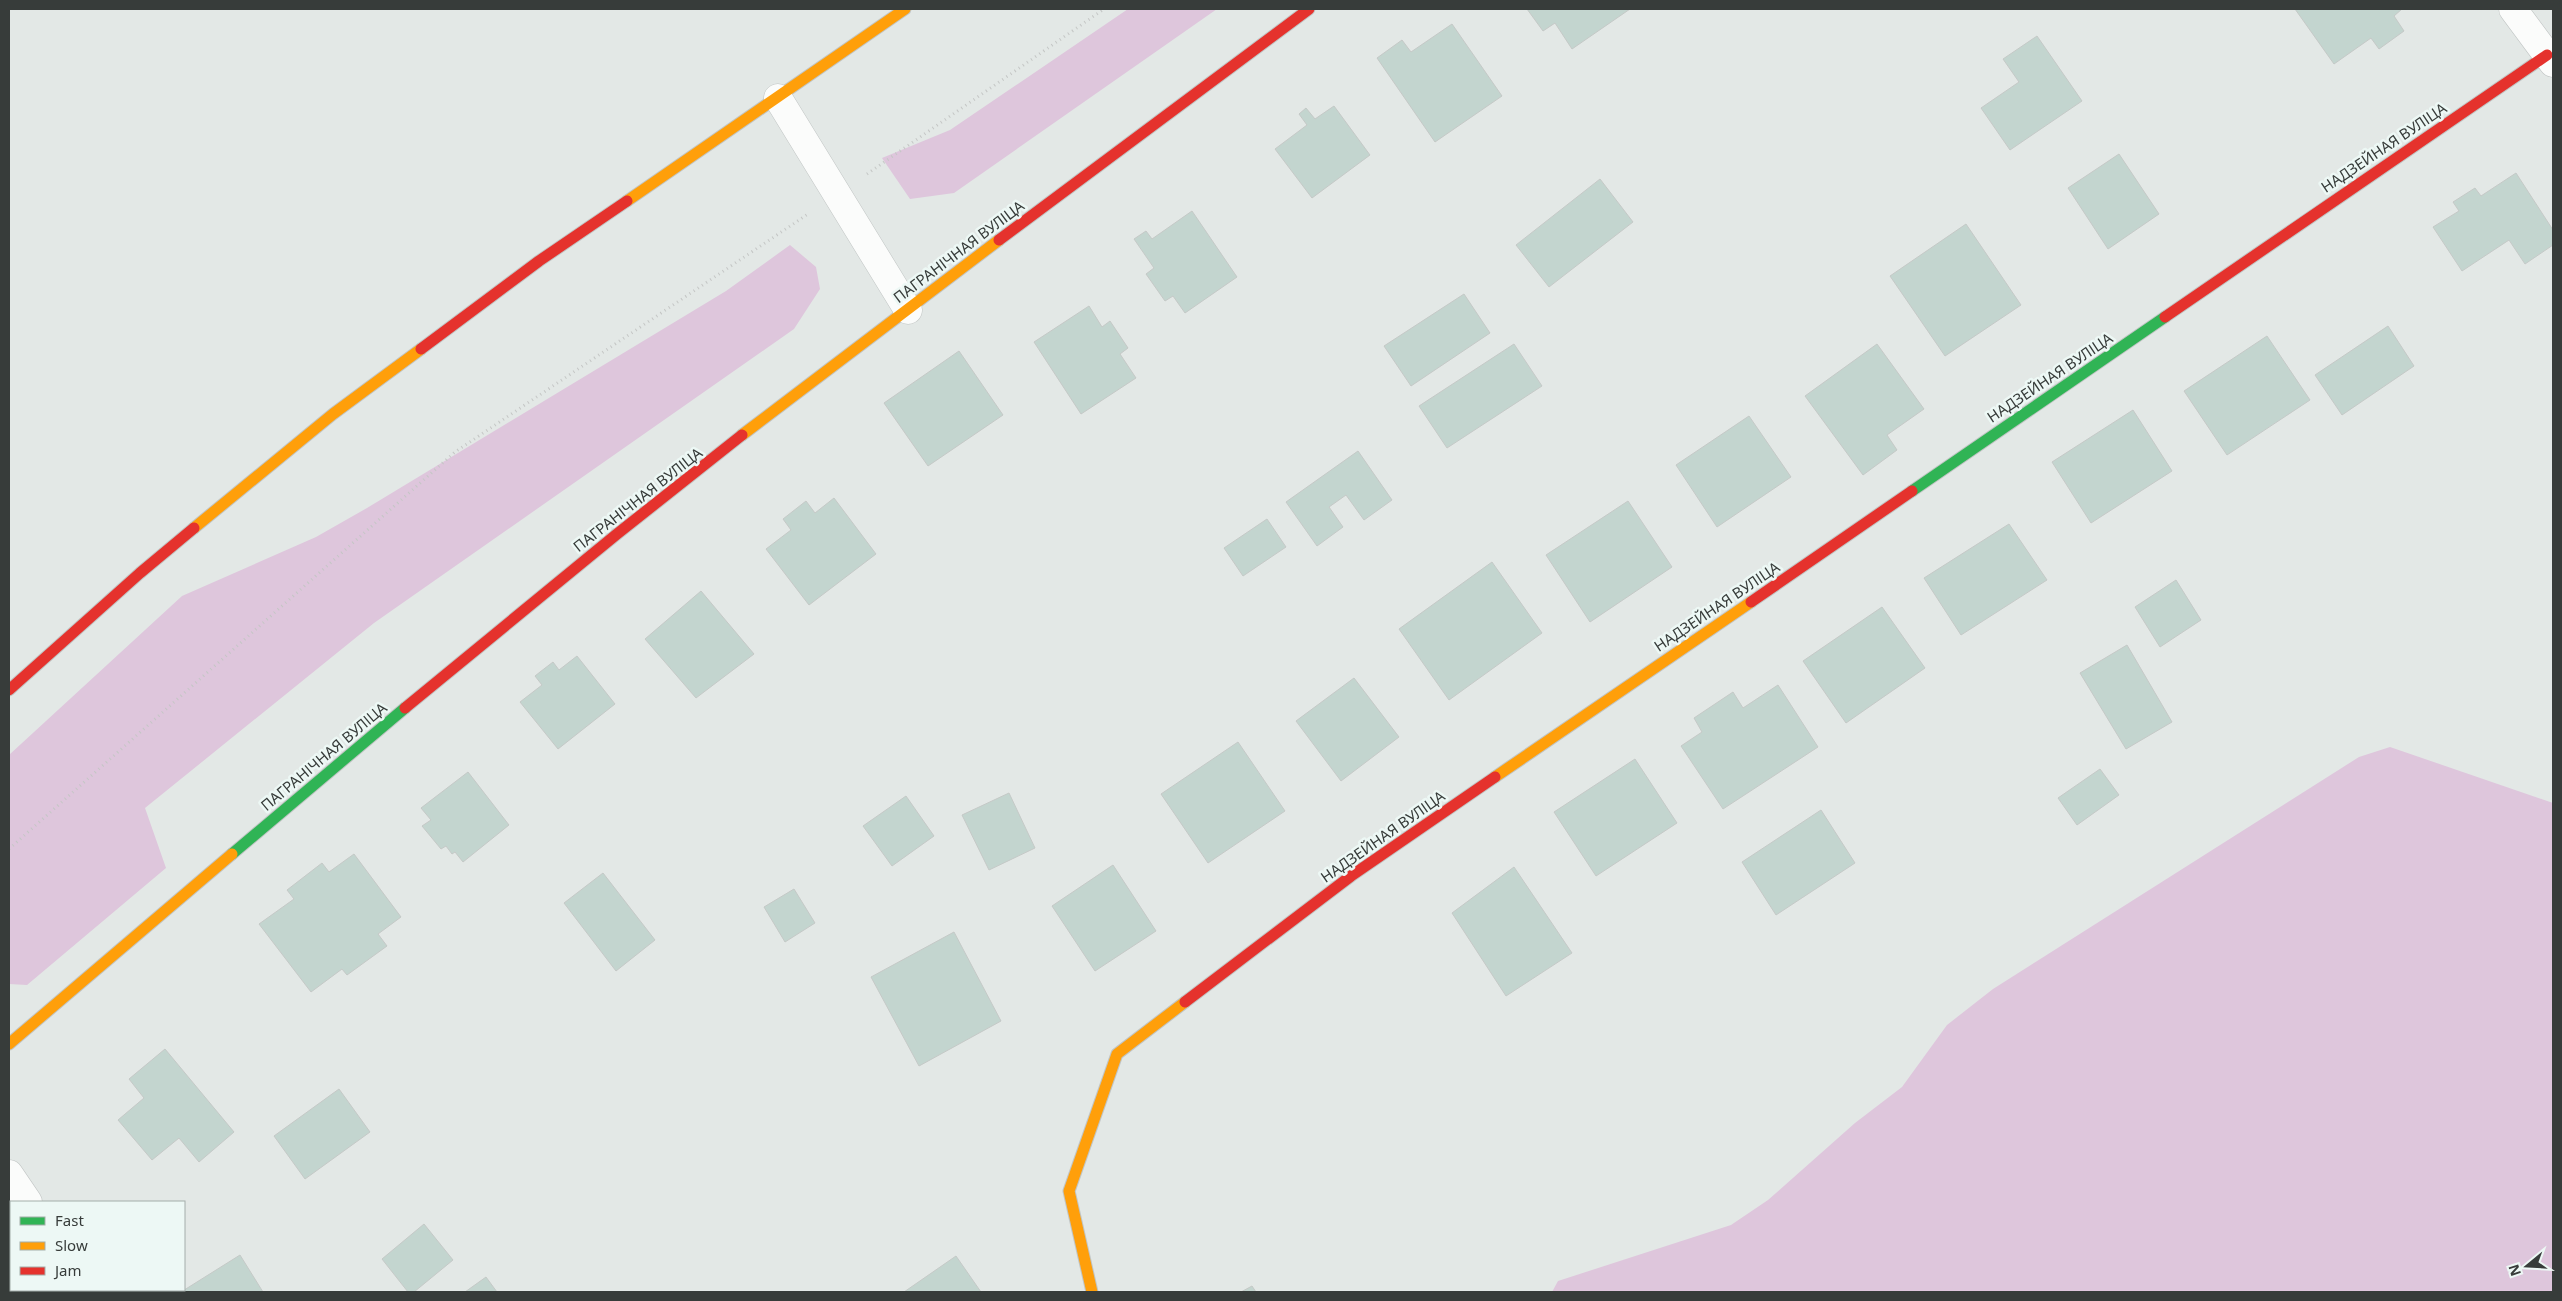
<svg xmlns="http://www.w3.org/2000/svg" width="2562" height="1301" font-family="'Noto Sans',sans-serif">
<rect width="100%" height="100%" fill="#e3e8e6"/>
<g fill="#dec6dc">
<path d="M1128,9h89l-263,184 -44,6 -28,-41 68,-28z"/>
<path d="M790,245l26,22 4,22 -26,40 -420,294 -229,185 21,60 -139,117 -18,-1v-229l173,-159 134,-59 51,-29 359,-217z"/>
<path d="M2390,747l163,56v489h-1001l6,-11 173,-56 37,-25 87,-77 47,-36 45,-62 46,-36 366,-232z"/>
</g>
<g fill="#c3d5cf" stroke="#c5c9c7">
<path d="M1527,9h103l-58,40 -17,-26 -12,8z"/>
<path d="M2295,9h107l-8,7 10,15 -25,18 -8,-11 -37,26z"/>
<path d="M1452,24l50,72 -67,46 -58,-84 25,-18 9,12z"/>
<path d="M2037,36l45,65 -72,49 -29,-42 38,-26 -16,-23z"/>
<path d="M1334,106l36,49 -58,43 -37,-49 32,-24 -8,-11 7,-6 9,11z"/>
<path d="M2119,154l40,60 -51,35 -40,-61z"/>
<path d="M2516,173l37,57v15l-28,19 -16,-24 -47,31 -29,-44 26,-16 -6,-9 22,-14 6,8z"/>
<path d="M1600,179l33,43 -84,65 -33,-42z"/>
<path d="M1192,211l45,66 -52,36 -12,-17 -8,5 -19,-27 8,-6 -20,-29 12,-8 6,8z"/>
<path d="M1966,224l55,81 -76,51 -55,-80z"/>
<path d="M1464,294l26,39 -79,53 -27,-40z"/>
<path d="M1089,306l13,21 8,-6 18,27 -8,6 16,24 -55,36 -47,-72z"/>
<path d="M2388,326l26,40 -72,49 -27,-40z"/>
<path d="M2267,336l43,64 -83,55 -43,-64z"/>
<path d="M1514,344l28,42 -95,62 -28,-42z"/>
<path d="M1877,344l47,65 -37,26 10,15 -34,25 -58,-79z"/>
<path d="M959,351l44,64 -75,51 -44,-63z"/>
<path d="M2133,410l39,61 -81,52 -39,-61z"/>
<path d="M1749,416l42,61 -74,50 -41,-62z"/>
<path d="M1358,451l34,49 -28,20 -18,-25 -17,12 14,20 -26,19 -31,-44z"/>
<path d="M834,498l42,56 -67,51 -43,-56 25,-19 -8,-11 23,-18 9,12z"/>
<path d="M1628,501l44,66 -82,55 -44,-67z"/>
<path d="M1267,519l19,28 -43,29 -19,-28z"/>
<path d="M2009,524l38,56 -86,55 -37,-57z"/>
<path d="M1492,562l50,71 -93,67 -50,-71z"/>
<path d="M2176,580l25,40 -41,27 -25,-40z"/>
<path d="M701,591l53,63 -58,44 -51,-59z"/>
<path d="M1882,607l43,61 -79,55 -43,-62z"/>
<path d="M2127,645l45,77 -46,27 -46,-76z"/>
<path d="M577,656l38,48 -57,45 -38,-47 22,-17 -7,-9 5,-4 13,-10 6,8z"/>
<path d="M1354,678l45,59 -58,44 -45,-60z"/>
<path d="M1778,685l40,62 -95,62 -42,-63 21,-14 -8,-14 39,-26 10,16z"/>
<path d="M1238,742l47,69 -77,52 -47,-69z"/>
<path d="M1635,759l42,64 -81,53 -42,-64z"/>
<path d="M2100,769l19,26 -42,30 -19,-27z"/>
<path d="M468,772l41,53 -46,37 -8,-10 -3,2 -6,-8 -5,3 -19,-23 9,-6 -10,-12z"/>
<path d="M1009,793l26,55 -46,22 -27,-55z"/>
<path d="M906,796l28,40 -42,30 -29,-40z"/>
<path d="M1821,810l34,53 -79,52 -34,-53z"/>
<path d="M354,854l47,63 -23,17 9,12 -40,29 -5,-6 -31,23 -52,-68 35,-25 -7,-9 35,-27 7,9z"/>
<path d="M1113,865l43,66 -61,40 -43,-65z"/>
<path d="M1514,867l58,86 -66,43 -54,-83z"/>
<path d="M603,873l52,67 -39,31 -52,-68z"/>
<path d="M794,889l21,34 -30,19 -21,-35z"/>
<path d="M954,932l47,89 -82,45 -48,-89z"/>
<path d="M165,1049l69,83 -35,30 -20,-24 -27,22 -34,-40 26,-22 -15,-19z"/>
<path d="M339,1089l31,43 -65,47 -31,-43z"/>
<path d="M424,1224l29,36 -39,32h-6l-26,-33z"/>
<path d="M240,1255l23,37h-82z"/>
<path d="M956,1256l25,36h-77z"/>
<path d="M486,1277l11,15h-32z"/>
<path d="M1252,1286l4,6h-15z"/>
</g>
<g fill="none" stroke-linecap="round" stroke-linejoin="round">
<g stroke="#c1c5c4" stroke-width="29">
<g id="street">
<path d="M2513,9l40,54"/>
<path d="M778,98l130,212"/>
<path d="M9,1174l19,28"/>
<path d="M88,1290l2,2"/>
</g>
</g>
<g stroke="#c1c5c4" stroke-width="13">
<g id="fast">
<path d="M1912,491l253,-174"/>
<path d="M232,854l173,-146"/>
</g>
</g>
<g stroke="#c1c5c4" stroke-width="13">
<g id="slow">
<path d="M627,201l278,-192"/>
<path d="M742,435l257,-195"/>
<path d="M194,528l139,-114 88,-65"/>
<path d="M1495,777l256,-175"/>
<path d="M9,1044l223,-190"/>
<path d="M1092,1292l-23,-101 48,-137 68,-52"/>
</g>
</g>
<g stroke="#c1c5c4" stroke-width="13">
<g id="jam">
<path d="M999,240l310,-231"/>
<path d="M2165,317l382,-262"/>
<path d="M421,349l118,-88 88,-60"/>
<path d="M1751,602l161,-111"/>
<path d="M9,690l131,-117 54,-45"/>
<path d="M405,708l212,-174 125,-99"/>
<path d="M1185,1002l166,-126 144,-99"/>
</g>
</g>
<g stroke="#c4c6c5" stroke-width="3" stroke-dasharray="1 4" stroke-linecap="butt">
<path d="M867,174l237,-165"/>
<path d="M9,849l446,-397 353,-238"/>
</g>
<use href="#street" stroke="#fbfcfb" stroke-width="28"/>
<use href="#fast" stroke="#30b455" stroke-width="11"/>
<use href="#slow" stroke="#ff9f0a" stroke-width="11"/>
<use href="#jam" stroke="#e5322d" stroke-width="11"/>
</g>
<g text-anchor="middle" stroke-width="5" stroke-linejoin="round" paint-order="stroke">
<g font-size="15" fill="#373c3a" stroke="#edf8f5">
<text transform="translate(2384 148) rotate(-34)" y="5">НАДЗЕЙНАЯ ВУЛІЦА</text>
<text transform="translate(959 252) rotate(-37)" y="5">ПАГРАНІЧНАЯ ВУЛІЦА</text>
<text transform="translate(2050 378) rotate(-34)" y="5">НАДЗЕЙНАЯ ВУЛІЦА</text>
<text transform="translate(638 500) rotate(-38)" y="5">ПАГРАНІЧНАЯ ВУЛІЦА</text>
<text transform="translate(1717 607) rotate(-34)" y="5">НАДЗЕЙНАЯ ВУЛІЦА</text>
<text transform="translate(324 757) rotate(-40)" y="5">ПАГРАНІЧНАЯ ВУЛІЦА</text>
<text transform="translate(1383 837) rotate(-35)" y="5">НАДЗЕЙНАЯ ВУЛІЦА</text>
</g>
</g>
<rect width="2562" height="1301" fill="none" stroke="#373c3a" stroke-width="20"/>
<rect x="10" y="1201" width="175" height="90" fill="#edf8f5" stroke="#a4adaa"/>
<rect x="20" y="1217" width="25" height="8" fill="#30b455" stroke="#a4adaa"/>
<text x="55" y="1226" font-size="15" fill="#373c3a">Fast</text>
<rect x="20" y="1242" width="25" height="8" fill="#ff9f0a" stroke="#a4adaa"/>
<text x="55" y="1251" font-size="15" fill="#373c3a">Slow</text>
<rect x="20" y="1267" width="25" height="8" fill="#e5322d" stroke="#a4adaa"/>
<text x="55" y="1276" font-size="15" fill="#373c3a">Jam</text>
<g transform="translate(2527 1266) rotate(252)" stroke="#edf8f5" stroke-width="4" paint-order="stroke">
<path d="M0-4L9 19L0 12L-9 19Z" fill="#373c3a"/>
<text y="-8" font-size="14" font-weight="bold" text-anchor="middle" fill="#373c3a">N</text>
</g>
</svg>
